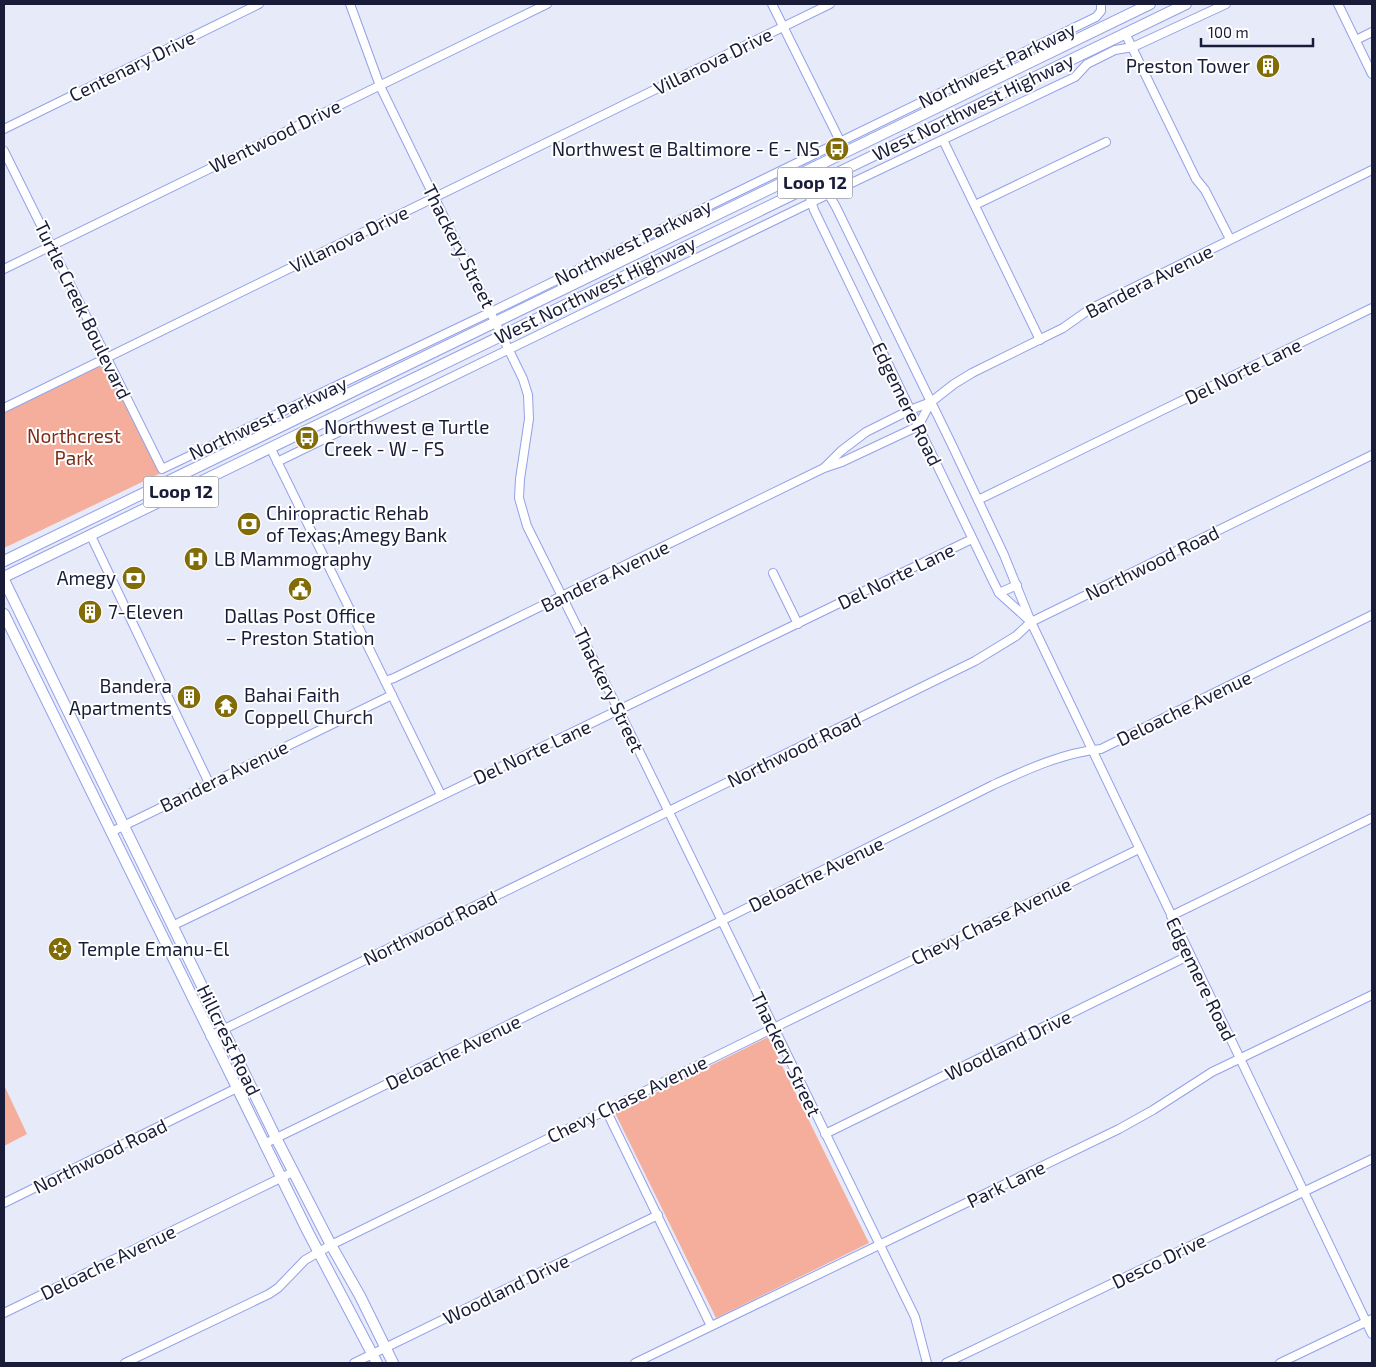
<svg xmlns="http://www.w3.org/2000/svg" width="1376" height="1367" font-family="'Exo 2',sans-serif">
<rect width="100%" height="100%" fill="#e6eaf9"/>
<g fill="#f6ae9c">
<path d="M106,363l55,110 -157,75v-135z"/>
<path d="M768,1037l101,206 -153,75 -101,-205z"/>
<path d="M4,1085l23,49 -23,12z"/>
</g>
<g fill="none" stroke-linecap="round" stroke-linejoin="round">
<g stroke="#93a1e9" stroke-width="10">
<g id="minor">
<path d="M350,4l30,82 143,293 5,16 1,24 -9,60 -1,19 8,28 118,237 270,554 12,46"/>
<path d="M772,4l68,137"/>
<path d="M1338,4l34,70"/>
<path d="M1125,33l71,146 9,11 25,49"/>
<path d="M1356,40l16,-8"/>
<path d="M4,129l255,-125"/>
<path d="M943,140l97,200"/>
<path d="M4,151l158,318 329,-157 605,-295 5,-6v-7"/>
<path d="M813,167l23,40 116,238 52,110 27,67 341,712"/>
<path d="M802,172l12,38 178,369 7,14 31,28"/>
<path d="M975,205l131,-63"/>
<path d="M4,269l543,-265"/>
<path d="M4,408l826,-404"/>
<path d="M271,449l170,346"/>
<path d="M277,462l564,-274 234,-111 12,-13 28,-14 18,-3 93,-43"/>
<path d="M824,468l17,-17 25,-19 44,-22 21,-8 23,-18 18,-11 91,-45 27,-19 282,-139"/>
<path d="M978,500l394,-192"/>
<path d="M91,536l118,247"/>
<path d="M773,573l25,51"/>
<path d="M999,593l18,-8"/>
<path d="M385,681l9,-3 430,-210 18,-6 66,-31 10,-5 13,-24"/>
<path d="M111,832l281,-137"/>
<path d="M1171,916l201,-98"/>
<path d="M172,926l800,-387"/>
<path d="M210,1036l765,-375 41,-25 15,-14 341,-167"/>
<path d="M606,1110l105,216"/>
<path d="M825,1134l365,-179"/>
<path d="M264,1144l457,-223 272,-136c35,-16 69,-32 108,-36l271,-134"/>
<path d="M4,1203l245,-121"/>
<path d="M4,1313l289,-141"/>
<path d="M125,1363l144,-69 9,-6 27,-28 26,-15 808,-396"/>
<path d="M354,1363l304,-148"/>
<path d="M635,1363l484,-234 34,-19 59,-38 160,-77"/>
<path d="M946,1363l426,-204"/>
<path d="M1280,1363l92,-44"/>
</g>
</g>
<g stroke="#93a1e9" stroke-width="12">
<g id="major">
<path d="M4,561l1146,-557"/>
<path d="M4,577l1182,-573"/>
<path d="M4,580l272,558 55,107 29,51 33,67"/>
<path d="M4,614l304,618 69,131"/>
</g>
</g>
<use href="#minor" stroke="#fff" stroke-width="8"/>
<use href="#major" stroke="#fff" stroke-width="10"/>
</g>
<defs>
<g id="building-disc" transform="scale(1.25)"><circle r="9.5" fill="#816c07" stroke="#fff"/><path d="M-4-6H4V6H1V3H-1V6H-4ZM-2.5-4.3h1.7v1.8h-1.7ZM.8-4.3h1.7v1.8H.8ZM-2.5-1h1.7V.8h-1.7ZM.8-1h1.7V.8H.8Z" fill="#fff"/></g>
<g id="bus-disc" transform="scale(1.25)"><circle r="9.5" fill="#816c07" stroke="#fff"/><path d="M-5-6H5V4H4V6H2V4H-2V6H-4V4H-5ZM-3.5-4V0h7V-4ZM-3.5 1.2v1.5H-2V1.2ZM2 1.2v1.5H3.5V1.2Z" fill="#fff"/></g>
<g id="bank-disc" transform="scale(1.25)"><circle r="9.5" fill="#816c07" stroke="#fff"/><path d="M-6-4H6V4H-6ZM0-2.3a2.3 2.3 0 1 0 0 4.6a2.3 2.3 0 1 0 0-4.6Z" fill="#fff"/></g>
<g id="hospital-disc" transform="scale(1.25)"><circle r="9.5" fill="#816c07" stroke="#fff"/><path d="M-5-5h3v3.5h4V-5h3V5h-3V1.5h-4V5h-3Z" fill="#fff"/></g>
<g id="civic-disc" transform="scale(1.25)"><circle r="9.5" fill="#816c07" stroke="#fff"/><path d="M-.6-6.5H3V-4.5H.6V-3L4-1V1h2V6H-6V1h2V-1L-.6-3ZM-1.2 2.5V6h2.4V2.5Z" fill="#fff"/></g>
<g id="temple-disc" transform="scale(1.25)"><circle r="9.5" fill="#816c07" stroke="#fff"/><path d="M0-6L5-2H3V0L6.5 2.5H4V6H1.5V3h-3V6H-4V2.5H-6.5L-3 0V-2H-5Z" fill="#fff"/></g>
<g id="synagogue-disc" transform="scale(1.25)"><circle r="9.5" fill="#816c07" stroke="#fff"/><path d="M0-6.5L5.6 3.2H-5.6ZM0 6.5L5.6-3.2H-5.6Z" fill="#fff"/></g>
</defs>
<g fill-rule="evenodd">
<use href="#building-disc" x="1268" y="66"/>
<use href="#bus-disc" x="837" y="149"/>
<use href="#bus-disc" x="307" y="438"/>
<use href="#bank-disc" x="249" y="524"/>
<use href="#hospital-disc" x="196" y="559"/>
<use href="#bank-disc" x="134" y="578"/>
<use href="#civic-disc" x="300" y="589"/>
<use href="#building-disc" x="90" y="612"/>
<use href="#building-disc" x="189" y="697"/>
<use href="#temple-disc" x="226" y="706"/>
<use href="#synagogue-disc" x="60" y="949"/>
</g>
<g text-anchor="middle" stroke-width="4" stroke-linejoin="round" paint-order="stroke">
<g fill="#fff" stroke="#5d6074" stroke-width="1">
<rect x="777.5" y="167.5" width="75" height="31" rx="4"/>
<rect x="143.5" y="476.5" width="75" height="31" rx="4"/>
</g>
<g font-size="18" font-weight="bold" fill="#181c38">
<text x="815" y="189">Loop 12</text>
<text x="181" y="498">Loop 12</text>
</g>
<g font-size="19" fill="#181c38" stroke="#fff">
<text transform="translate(713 61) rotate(-26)" y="7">Villanova Drive</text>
<text transform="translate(997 65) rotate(-26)" y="7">Northwest Parkway</text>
<text transform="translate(132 66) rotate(-26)" y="7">Centenary Drive</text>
<text transform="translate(973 107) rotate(-26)" y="7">West Northwest Highway</text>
<text transform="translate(275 136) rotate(-26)" y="7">Wentwood Drive</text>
<text transform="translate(349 239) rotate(-26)" y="7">Villanova Drive</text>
<text transform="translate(633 242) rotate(-26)" y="7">Northwest Parkway</text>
<text transform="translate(459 246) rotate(63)" y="7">Thackery Street</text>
<text transform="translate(1149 281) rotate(-27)" y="7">Bandera Avenue</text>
<text transform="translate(595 290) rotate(-26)" y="7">West Northwest Highway</text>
<text transform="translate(83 310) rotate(64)" y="7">Turtle Creek Boulevard</text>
<text transform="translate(1243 371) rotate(-26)" y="7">Del Norte Lane</text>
<text transform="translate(907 404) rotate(64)" y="7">Edgemere Road</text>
<text transform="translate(268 418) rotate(-25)" y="7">Northwest Parkway</text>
<text transform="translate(1152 563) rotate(-26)" y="7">Northwood Road</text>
<text transform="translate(605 576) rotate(-26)" y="7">Bandera Avenue</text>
<text transform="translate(896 576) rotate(-26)" y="7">Del Norte Lane</text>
<text transform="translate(609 690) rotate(64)" y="7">Thackery Street</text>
<text transform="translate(1184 708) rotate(-26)" y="7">Deloache Avenue</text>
<text transform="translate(794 750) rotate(-26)" y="7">Northwood Road</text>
<text transform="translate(532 752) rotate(-25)" y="7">Del Norte Lane</text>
<text transform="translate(224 776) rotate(-26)" y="7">Bandera Avenue</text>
<text transform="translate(816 874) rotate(-26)" y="7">Deloache Avenue</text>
<text transform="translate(991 921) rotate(-26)" y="7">Chevy Chase Avenue</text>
<text transform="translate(430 928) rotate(-26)" y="7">Northwood Road</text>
<text transform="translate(1201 979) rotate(64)" y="7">Edgemere Road</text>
<text transform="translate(229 1040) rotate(64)" y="7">Hillcrest Road</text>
<text transform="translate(1008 1045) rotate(-26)" y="7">Woodland Drive</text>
<text transform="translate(453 1052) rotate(-26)" y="7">Deloache Avenue</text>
<text transform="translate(786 1054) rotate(64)" y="7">Thackery Street</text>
<text transform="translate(627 1099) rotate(-26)" y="7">Chevy Chase Avenue</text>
<text transform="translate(100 1156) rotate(-26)" y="7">Northwood Road</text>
<text transform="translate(1006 1184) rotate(-26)" y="7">Park Lane</text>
<text transform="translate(1159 1261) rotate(-26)" y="7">Desco Drive</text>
<text transform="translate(108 1262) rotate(-26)" y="7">Deloache Avenue</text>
<text transform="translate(506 1289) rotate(-26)" y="7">Woodland Drive</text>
</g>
<g font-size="19" fill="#181c38" stroke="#fff" text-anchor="start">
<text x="1250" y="73" text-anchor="end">Preston Tower</text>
<text x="820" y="156" text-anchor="end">Northwest @ Baltimore - E - NS</text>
<text x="324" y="434">Northwest @ Turtle<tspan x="324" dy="22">Creek - W - FS</tspan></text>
<text x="266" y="520">Chiropractic Rehab<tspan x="266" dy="22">of Texas;Amegy Bank</tspan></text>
<text x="214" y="566">LB Mammography</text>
<text x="116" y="585" text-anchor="end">Amegy</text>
<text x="108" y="619">7-Eleven</text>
<text x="300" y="623" text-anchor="middle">Dallas Post Office<tspan x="300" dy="22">– Preston Station</tspan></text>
<text x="172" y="693" text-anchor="end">Bandera<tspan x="172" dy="22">Apartments</tspan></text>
<text x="244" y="702">Bahai Faith<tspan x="244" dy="22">Coppell Church</tspan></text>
<text x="78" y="956">Temple Emanu-El</text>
</g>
<g font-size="19" fill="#792c19" stroke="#fff">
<text x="74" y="443">Northcrest<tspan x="74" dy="22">Park</tspan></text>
</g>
</g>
<rect width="1376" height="1367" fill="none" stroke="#181c38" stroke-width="10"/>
<path d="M1201 38v8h112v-8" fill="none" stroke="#181c38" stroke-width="2.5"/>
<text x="1208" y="38" font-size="15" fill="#181c38" stroke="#ffffff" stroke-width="4" paint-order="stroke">100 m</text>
</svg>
